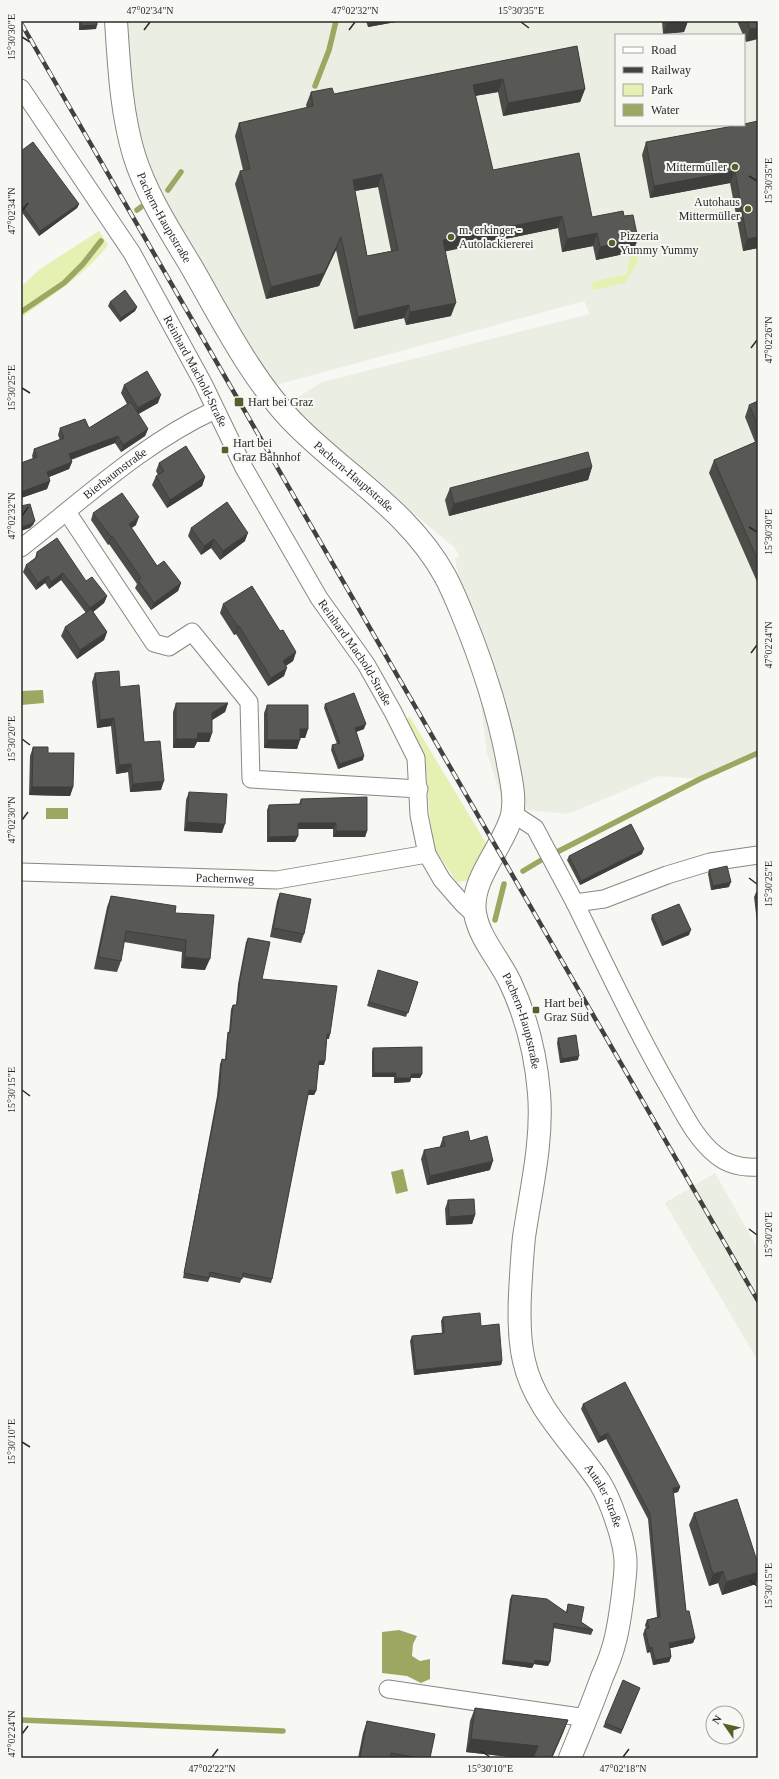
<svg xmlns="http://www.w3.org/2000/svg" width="779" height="1779" font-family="Georgia,serif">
<rect width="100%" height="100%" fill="#f7f8f4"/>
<g fill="#ebeee2" fill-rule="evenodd">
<path d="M119,21h639v732l-58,26 -41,-3 -91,38 -63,-6 -18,-55 -6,-49 -26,-146 4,-2 -4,-8 -155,-129 -3,-21 25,-16 268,-68 -6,-13 -319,87 -121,-208zM616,35h128v90h-128z"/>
<path d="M715,1173l43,76v112l-93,-158z"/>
</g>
<g fill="#e5f0b3">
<path d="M99,231l9,14c-23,30 -56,50 -87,73v-31l19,-18z"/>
<path d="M636,251l2,11 -13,21 -32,7 -2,-8 36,-8 3,-21z"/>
<path d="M410,717l76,126 1,5 -16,30 -5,3 -9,1 -22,-32 -5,-31 -4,-50 -6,-22 -14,-28z"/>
</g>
<g fill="#9da762">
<path d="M43,690l1,13 -23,2v-14z"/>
<rect x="46" y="808" width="22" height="11"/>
<path d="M403,1169l5,22 -12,3 -5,-22z"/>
<path d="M399,1630l18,6 -4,8 -1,12 8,5 10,-2v20l-9,4 -14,-7 -25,-3v-41z"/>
</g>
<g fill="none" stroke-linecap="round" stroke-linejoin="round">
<g stroke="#9da762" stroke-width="5.5">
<path d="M315,86l14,-36 7,-29"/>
<path d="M168,190l13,-18"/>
<path d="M137,210l4,-3"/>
<path d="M21,312l43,-29 19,-19 18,-23"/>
<path d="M555,853l145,-74 58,-26"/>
<path d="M523,871l20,-12"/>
<path d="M495,920l9,-36"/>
<path d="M21,1720l262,11"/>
</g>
<g stroke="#878783" stroke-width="19">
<g id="street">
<path id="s1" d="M21,88l111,165 71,130 41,85 75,130 47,66 27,48 23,46 3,57 8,39 15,26 21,24 12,11"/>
<path d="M67,512l87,131 15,4 23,-15 57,70 2,77 168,10"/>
<path id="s2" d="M21,548c62,-48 122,-105 194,-138"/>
<path d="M512,813l23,15 40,75 29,-4 63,-24 43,-13 48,-7"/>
<path id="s3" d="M21,872l256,8 150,-26"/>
<path d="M575,903c31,63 61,128 97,190 12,21 24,46 44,62 12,10 26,13 42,12"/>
<path d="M388,1689l199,29"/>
</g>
</g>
<g stroke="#878783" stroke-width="24">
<g id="secondary">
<path id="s4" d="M116,21c3,44 5,91 18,134 12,39 36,76 57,111 30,52 63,118 106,160 50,50 113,86 148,150 6,11 11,23 16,35 20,48 36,96 46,147 3,18 9,38 5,57 -8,32 -42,63 -37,98 4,25 24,46 35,69 16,34 26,74 29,111 4,48 -8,96 -15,144 -2,19 -3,38 -4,57 -1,22 -1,46 4,67 11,49 49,81 76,122 10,16 23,53 25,72 2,13 -1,26 -2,39 -2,15 -4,32 -8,47 -3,12 -8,25 -13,36 -10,28 -21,54 -32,81"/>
</g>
</g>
<use href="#street" stroke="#fff" stroke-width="17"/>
<use href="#secondary" stroke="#fff" stroke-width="22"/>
<g stroke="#41423f" stroke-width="4.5">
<path id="rail" d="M21,23l737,1278"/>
</g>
<use href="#rail" stroke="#f7f8f4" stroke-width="3" stroke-dasharray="9" stroke-linecap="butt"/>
</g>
<g fill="#4c4d49" fill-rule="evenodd">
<path d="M79,21h18l-1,8 -17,1z"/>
<path d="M366,21h35l-33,6z"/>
<path d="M662,21h26l-4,11 -21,2z"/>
<path d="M737,21h21l-12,21 -2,-5v-2h-1z"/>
<path d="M577,46l8,43 -5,13 -77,14 -5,-24 -23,4 18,74 99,47 41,35 -37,8 -3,-14 -31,6 -4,-24 -113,23 6,65 -45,9 -2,-7 -50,11 -18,-79 -17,36 -53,13 -31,-115 5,-13 3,-1 -8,-34 4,-13 68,-15 -1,-3 5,-13 23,2zM378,187l13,64 -24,5 -12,-65z"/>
<path d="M739,125l19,123 -15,3 -13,-68 -80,15 -8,-43 4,-13z"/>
<path d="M21,151l58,53 -2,4 -38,28 -18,-25z"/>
<path d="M110,302l27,5 -2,4 -15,11 -12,-16z"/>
<path d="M124,385l34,18 -20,11 10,15 -3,7 -24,16 -6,-9 -44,17 1,2 -3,7 -20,8 1,4 -3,8 -26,9v-35l12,-4 -1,-3 2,-7 26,-9 -2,-5 2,-7h29l38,-24 -6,-11z"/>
<path d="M758,401v183l-49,-111 5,-13 41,-18 -10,-25 4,-12z"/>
<path d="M159,463l46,14 -3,9 -35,22 -15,-23 4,-9 2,-1 -2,-4z"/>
<path d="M592,467l-4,13 -139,36 -4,-16 5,-12z"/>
<path d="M93,513l43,12 -5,3 26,38 24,17 -3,8 -27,19 -16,-22 2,-4 -28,-40 -1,1 -17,-25z"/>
<path d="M191,528l54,13 -25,19 -9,-12 -10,7 -13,-19z"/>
<path d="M37,552l49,29 21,15 -3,7 -11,9 14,20 -3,8 -27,19 -16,-23 4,-9 21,-14 -25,-33 -12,9 -4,-6 -9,7 -13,-18 3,-7 9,-7z"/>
<path d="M223,604l57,27 16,21 -3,9 -7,5 -2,10 -16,10 -32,-52 -2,1 -14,-22z"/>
<path d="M95,673l25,14 24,55 17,48 -31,2 -2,-20 -12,2 -5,-48 -14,2 -5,-46z"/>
<path d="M176,703h52l-3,9 -13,8v13l-3,9h-12l-3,6h-21v-36z"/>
<path d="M325,704l39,25 -8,3 7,28 -25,9 -7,-19 1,-5 5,-1 -13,-36z"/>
<path d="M267,705l41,24 -3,9h-5l-3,11 -33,-1v-35z"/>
<path d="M33,747l15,6 25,34 -3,9 -41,-1 1,-39z"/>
<path d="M189,792l33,41 -38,-2 2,-31z"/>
<path d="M301,799l66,32 -2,6h-32v-8h-35v7l-3,6h-28v-32l2,-5 30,-1z"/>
<path d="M642,854l-62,31 -13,-25 2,-4z"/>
<path d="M709,870l20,17 -18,3 -3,-16z"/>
<path d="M758,892v30h-1l-3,-25 2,-4z"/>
<path d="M280,893l24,41 -3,9 -31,-6 7,-36z"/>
<path d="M111,896l64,17 30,57 -24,-2 1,-16 -58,-10 -3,19 -4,11 -23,-3 13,-62z"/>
<path d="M652,915l37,20 -27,11 -11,-27z"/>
<path d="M248,938l14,41 67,60h-2l-3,26h-6l-2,26 -2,4h-6l-36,184 -1,4 -29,-6 -2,6 -30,-6 -2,5 -25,-4 34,-182 3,-32 2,-5 3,1 2,-23 1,-5h1l2,-23 2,-4h3l2,-21 8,-42z"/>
<path d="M377,974l41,8 -12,35 -39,-11z"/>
<path d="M558,1038l20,22 -18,3 -3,-20z"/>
<path d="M373,1048l49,26 -2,4h-9l-1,4 -16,1v-6h-22v-25z"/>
<path d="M443,1137l47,33 -63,15 -6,-26 3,-9 16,-3v-1z"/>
<path d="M448,1200l27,15 -3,9 -26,1 -1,-16z"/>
<path d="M443,1317l38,9 21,35 -1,4 -87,10 -4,-34 2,-5 30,-3 -1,-12z"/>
<path d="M583,1404l97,83 -2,5 -5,1 13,118 9,27 -2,5 -23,5 1,9 -2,5 -16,3 -3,-13 -3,1 -4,-19 2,-5h1l-1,-4 2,-5 10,-3 -9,-98 -42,-80 -8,4 -17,-34z"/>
<path d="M694,1513l62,71 -34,11 -4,-12 -9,3 -20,-61z"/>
<path d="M512,1595l54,17 2,-8 13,18 12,8 -2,5 -38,-7 -3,34 -2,4 -14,-2 -2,4 -30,-4 8,-65z"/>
<path d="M638,1692l-17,42 -18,-7 2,-4z"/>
<path d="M475,1708l93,12 -5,13 -11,25h-32l-54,-6 4,-31z"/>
<path d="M367,1721l63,37h-72l5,-25z"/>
</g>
<g fill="#3e3e3c">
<path d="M370,21h31l-33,6z"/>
<path d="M668,21h20l-4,11 -21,2z"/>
<path d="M97,25l-1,4 -17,1 2,-4z"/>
<path d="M758,28v11l-12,3 4,-13z"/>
<path d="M503,79l-5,13 -30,5 5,-12z"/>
<path d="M585,89l-5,13 -77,14 5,-13z"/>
<path d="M735,171l-5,12 -80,15 4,-12z"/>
<path d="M382,174l-4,13 -29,5 4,-12z"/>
<path d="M79,204l-2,4 -38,28 1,-5z"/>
<path d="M562,216l-4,12 -120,25 5,-13z"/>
<path d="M597,233l-4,13 -31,6 5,-13z"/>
<path d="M341,237l-5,13 -17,36 -53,13 5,-12z"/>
<path d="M758,237v11l-15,3 4,-12z"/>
<path d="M638,239l-5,13 -37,8 4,-13z"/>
<path d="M456,303l-5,13 -45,9 4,-13z"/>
<path d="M409,305l-5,13 -50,11 4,-12z"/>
<path d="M137,307l-2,4 -15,11 1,-4z"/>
<path d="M161,395l-3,8 -23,13 3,-8z"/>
<path d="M148,429l-3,7 -24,16 2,-7z"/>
<path d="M118,436l-3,7 -49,18 3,-7z"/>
<path d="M72,462l-3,7 -25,10 3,-7z"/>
<path d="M592,467l-4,13 -139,36 5,-12z"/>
<path d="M205,477l-3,9 -35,22 3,-8z"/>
<path d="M50,481l-3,8 -26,9v-6z"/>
<path d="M139,517l-3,8 -10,7 3,-8z"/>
<path d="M35,521l-2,4 -3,3 -9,3v-4z"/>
<path d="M248,533l-3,8 -25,19 3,-9z"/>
<path d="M112,536l-3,8 -1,1 3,-8z"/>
<path d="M214,539l-3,9 -10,7 3,-9z"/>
<path d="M63,573l-2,7 -12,9 2,-7z"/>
<path d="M48,576l-3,7 -9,7 2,-7z"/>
<path d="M181,583l-3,8 -27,19 3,-7z"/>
<path d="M107,596l-3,7 -16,13 2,-8z"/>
<path d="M239,626l-3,8 -2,1 4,-8z"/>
<path d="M107,632l-3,8 -27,19 3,-9z"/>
<path d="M296,652l-3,9 -13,8 3,-8z"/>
<path d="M287,668l-3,8 -16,10 3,-8z"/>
<path d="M228,703l-3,9 -16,10 3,-9z"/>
<path d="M114,718l-3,8 -14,2 3,-8z"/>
<path d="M366,724l-2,5 -11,4 2,-5z"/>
<path d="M300,729h8l-3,9h-8z"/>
<path d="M198,733h14l-3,9h-12l-3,6h-21l3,-9z"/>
<path d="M267,740h33l-3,9 -33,-1z"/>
<path d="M364,756l-1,4 -25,9 1,-5z"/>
<path d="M131,764l-3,8 -12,2 3,-9z"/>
<path d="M164,781l-3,9 -31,2 3,-8z"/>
<path d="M32,787h41l-3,9 -41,-1z"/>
<path d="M187,822l38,2 -3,9 -38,-2z"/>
<path d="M298,823h38l-3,6h-38z"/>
<path d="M336,831h31l-2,6h-32z"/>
<path d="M298,836l-3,6h-28l2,-5z"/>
<path d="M644,849l-2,5 -62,31 1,-4z"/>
<path d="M731,882l-2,5 -18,3 2,-4z"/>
<path d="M691,930l-2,5 -27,11 2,-4z"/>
<path d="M185,957l25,2 -5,11 -24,-2z"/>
<path d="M327,1034h3l-1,5 -3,-1z"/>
<path d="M579,1056l-1,4 -18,3 2,-4z"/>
<path d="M319,1061h6l-1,4h-7z"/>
<path d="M374,1073h22l-2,4h-22z"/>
<path d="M411,1074h11l-2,4h-9l-1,4 -16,1 2,-5z"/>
<path d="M309,1090l7,1 -2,4h-7z"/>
<path d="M493,1161l-3,9 -63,15 3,-9z"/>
<path d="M475,1215l-3,9 -26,1 3,-8z"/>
<path d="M502,1361l-1,4 -87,10 2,-5z"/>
<path d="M608,1433l-2,6 -8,4 2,-6z"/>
<path d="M680,1487l-2,5 -7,2 2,-6z"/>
<path d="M723,1571l-5,12 -9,3 4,-12z"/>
<path d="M758,1572v6l-2,6 -34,11 4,-13z"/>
<path d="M695,1638l-2,5 -26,6 2,-6z"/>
<path d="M652,1647l-2,5 -3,1 2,-5z"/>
<path d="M671,1657l-2,5 -16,3 2,-5z"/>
<path d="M504,1660h31l15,2 -2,4 -14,-2 -2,4 -30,-4z"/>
<path d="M568,1720l-5,13 -11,25h-1z"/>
<path d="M471,1739l67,7 -4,12h-14l-54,-6z"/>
</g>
<g fill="#585955" stroke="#3e3e3c" fill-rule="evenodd">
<path d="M80,21h17v4l-16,1z"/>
<path d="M747,21h11v7l-8,1z"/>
<path d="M577,46l8,43 -77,14 -5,-24 -30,6 20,85 86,-17 13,64 31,-6 1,5 9,-1 5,24 -38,8 -3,-14 -30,6 -5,-23 -119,24 13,63 -46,9 -1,-7 -51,12 -17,-80 -17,36 -53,14 -31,-116 10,-2 -11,-46 74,-17 -2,-14 21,-4 2,6zM382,174l16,76 -31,6 -14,-76z"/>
<path d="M758,121v116l-11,2 -12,-68 -81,15 -8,-44 93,-17h5v-1z"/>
<path d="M33,142l46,62 -39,27 -19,-27v-53z"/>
<path d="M125,290l12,17 -16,11 -11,-16z"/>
<path d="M147,371l14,24 -23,13 -14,-23z"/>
<path d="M758,401v24l-9,-20z"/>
<path d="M131,402l17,27 -25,16 -5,-9 -49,18 3,8 -25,10 3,9 -29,11v-29l16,-6 -3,-8 30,-11 -4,-10 25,-9 4,9z"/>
<path d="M758,441v120l-44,-101z"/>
<path d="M186,446l19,31 -35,23 -14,-24 8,-5 -5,-8z"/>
<path d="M588,452l4,15 -138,37 -4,-16z"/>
<path d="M122,493l17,24 -10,7 28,42 7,-5 17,22 -27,20 -16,-23 3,-2 -29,-42 -1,1 -18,-24z"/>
<path d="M227,502l21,31 -25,18 -9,-12 -10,7 -13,-18z"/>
<path d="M30,504l5,17 -4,3 -10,3v-21z"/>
<path d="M57,538l29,43 6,-4 15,19 -17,12 -27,-35 -12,9 -3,-6 -10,7 -12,-18 11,-8v-5z"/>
<path d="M252,586l28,45 3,-1 13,22 -13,9 4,7 -16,10 -32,-52 -1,1 -15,-23z"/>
<path d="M91,609l16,23 -27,18 -15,-23z"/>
<path d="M119,671l1,16 19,-2 5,57 16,-1 4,40 -31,3 -2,-20 -12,1 -5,-47 -14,2 -5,-47z"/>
<path d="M354,693l12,31 -11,4 9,28 -25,8 -7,-19 8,-2 -15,-39z"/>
<path d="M176,703h52l-16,10v20h-14l-1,6h-21z"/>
<path d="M267,705h41v24h-8v11h-33z"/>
<path d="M33,747h15v6h26l-1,34h-41z"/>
<path d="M189,792l38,2 -2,30 -38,-2z"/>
<path d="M367,797v34h-31v-8h-38v13l-29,1v-32l32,-1v-5z"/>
<path d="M631,824l13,25 -63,32 -12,-25z"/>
<path d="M727,866l4,16 -18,4 -4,-16z"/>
<path d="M758,892v22l-2,-21z"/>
<path d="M280,893l31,6 -7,35 -31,-6z"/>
<path d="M111,896l65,10 -1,7 39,2 -4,44 -25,-2 1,-17 -60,-9 -5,30 -23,-4z"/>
<path d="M679,904l12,26 -27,12 -12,-27z"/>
<path d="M248,938l22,4 -8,37 75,7 -7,48h-3l-2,27h-6l-3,30 -7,-1 -37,189 -29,-6 -1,6 -32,-7 -1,6 -25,-5 35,-181 3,-33 4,1 2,-28 2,1 3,-28h4l3,-26z"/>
<path d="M378,970l40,12 -10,31 -39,-11z"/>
<path d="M576,1035l3,21 -17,3 -4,-21z"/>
<path d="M422,1047v27h-11v4h-15v-5h-22l-1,-25z"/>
<path d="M468,1131l2,10 17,-5 6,25 -63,15 -6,-26 21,-4 -2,-9z"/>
<path d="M474,1199l1,16 -26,2 -1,-17z"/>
<path d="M480,1313l1,13 18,-2 3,37 -86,9 -4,-34 32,-3 -1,-16z"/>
<path d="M625,1382l55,105 -7,1 13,123h3l6,27 -26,5 2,14 -16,3 -3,-13 -3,1 -4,-19 4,-1 -2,-8 13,-3 -10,-103 -42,-81 -8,4 -17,-33z"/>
<path d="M737,1499l21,65v8l-32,10 -3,-11 -10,3 -19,-61z"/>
<path d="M512,1595l35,4 20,14 1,-9 16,3 -3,15 12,8 -39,-7 -4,39 -15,-2 -1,4 -30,-4z"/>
<path d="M623,1680l17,8 -18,42 -17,-7z"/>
<path d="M475,1708l93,12 -17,38h-18l5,-12 -67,-7z"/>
<path d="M367,1721l68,13 -5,24h-11l-28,-5 -1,5h-30z"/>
</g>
<path fill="none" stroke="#2a2b29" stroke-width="1.5" d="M521,22l8,6M144,30l6,-8M349,30l6,-8M22,37l8,5M749,176l8,5M22,211l6,-8M751,348l6,-8M22,388l8,5M22,516l6,-9M749,527l8,5M751,653l6,-8M22,739l8,6M22,820l6,-8M749,878l8,6M22,1090l8,6M749,1229l8,6M22,1442l8,5M749,1580l8,6M22,1734l6,-8M481,1751l9,6M212,1757l6,-8M623,1757l6,-8"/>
<g fill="#575e2c" stroke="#f7f8f4" stroke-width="1.5">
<circle cx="735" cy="167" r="4"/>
<circle cx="748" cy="209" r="4"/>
<circle cx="451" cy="237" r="4"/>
<circle cx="612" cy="243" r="4"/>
<rect x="234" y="397" width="10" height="10" rx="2"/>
<rect x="221" y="446" width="8" height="8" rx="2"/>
<rect x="532" y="1006" width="8" height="8" rx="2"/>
</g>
<g text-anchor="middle" stroke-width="4" stroke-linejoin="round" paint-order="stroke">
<g font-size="12" fill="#2a2b29" stroke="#f7f8f4" text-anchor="start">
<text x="727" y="171" text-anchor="end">Mittermüller</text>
<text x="740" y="206" text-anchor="end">Autohaus<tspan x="740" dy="14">Mittermüller</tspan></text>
<text x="459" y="234">m. erkinger -<tspan x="459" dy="14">Autolackiererei</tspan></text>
<text x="620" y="240">Pizzeria<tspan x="620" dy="14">Yummy Yummy</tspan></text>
<text x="248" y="406">Hart bei Graz</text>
<text x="233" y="447">Hart bei<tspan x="233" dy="14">Graz Bahnhof</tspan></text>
<text x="544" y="1007">Hart bei<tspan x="544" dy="14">Graz Süd</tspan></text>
</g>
<g font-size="12" fill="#2a2b29" stroke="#f7f8f4">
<text dy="4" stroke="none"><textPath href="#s4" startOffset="205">Pachern-Hauptstraße</textPath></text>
<text dy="4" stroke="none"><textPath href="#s1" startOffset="333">Reinhard Machold-Straße</textPath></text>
<text dy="4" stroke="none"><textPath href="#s2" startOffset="120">Bierbaumstraße</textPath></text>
<text dy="4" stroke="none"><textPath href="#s4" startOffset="529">Pachern-Hauptstraße</textPath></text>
<text dy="4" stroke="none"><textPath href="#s1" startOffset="657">Reinhard Machold-Straße</textPath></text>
<text dy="4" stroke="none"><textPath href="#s3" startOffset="204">Pachernweg</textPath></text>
<text dy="4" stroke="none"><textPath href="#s4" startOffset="1140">Pachern-Hauptstraße</textPath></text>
<text dy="4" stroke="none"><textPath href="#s4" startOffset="1642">Autaler Straße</textPath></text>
</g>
</g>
<rect width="779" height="1779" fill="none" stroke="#f7f8f4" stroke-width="44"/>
<rect x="615" y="34" width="130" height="92" fill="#f7f8f4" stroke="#a5a6a3"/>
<rect x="623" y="47" width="20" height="6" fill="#ffffff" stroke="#a5a6a3"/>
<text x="651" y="54" font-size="12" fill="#2a2b29">Road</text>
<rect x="623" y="67" width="20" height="6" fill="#41423f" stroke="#a5a6a3"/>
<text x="651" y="74" font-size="12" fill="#2a2b29">Railway</text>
<rect x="623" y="84" width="20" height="12" fill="#e5f0b3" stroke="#a5a6a3"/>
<text x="651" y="94" font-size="12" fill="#2a2b29">Park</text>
<rect x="623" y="104" width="20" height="12" fill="#9da762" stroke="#a5a6a3"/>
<text x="651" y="114" font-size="12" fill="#2a2b29">Water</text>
<g transform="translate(725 1725) rotate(304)"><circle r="19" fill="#f7f8f4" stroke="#a5a6a3"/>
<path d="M0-3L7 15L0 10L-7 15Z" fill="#575e2c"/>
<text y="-6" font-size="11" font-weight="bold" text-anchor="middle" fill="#2a2b29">N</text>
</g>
<rect x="22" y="22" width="735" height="1735" fill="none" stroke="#2a2b29" stroke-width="1.5"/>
<g font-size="10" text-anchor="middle" fill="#2a2b29">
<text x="150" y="14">47°02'34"N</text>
<text x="355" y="14">47°02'32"N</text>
<text x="521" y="14">15°30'35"E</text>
<text transform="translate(11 37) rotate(-90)" y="4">15°30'30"E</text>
<text transform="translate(768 181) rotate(-90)" y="4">15°30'35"E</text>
<text transform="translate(11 211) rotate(-90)" y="4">47°02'34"N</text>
<text transform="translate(768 340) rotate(-90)" y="4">47°02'26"N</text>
<text transform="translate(11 388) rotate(-90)" y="4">15°30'25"E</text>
<text transform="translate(11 516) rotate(-90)" y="4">47°02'32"N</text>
<text transform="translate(768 532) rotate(-90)" y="4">15°30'30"E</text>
<text transform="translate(768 645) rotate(-90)" y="4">47°02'24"N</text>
<text transform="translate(11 739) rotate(-90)" y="4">15°30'20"E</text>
<text transform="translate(11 820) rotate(-90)" y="4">47°02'30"N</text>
<text transform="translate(768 884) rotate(-90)" y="4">15°30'25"E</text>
<text transform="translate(11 1090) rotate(-90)" y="4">15°30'15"E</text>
<text transform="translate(768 1235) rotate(-90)" y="4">15°30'20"E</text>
<text transform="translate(11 1442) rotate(-90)" y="4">15°30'10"E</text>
<text transform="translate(768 1586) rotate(-90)" y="4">15°30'15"E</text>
<text transform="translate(11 1734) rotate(-90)" y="4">47°02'24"N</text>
<text x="212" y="1772">47°02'22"N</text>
<text x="490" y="1772">15°30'10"E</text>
<text x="623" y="1772">47°02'18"N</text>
</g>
</svg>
